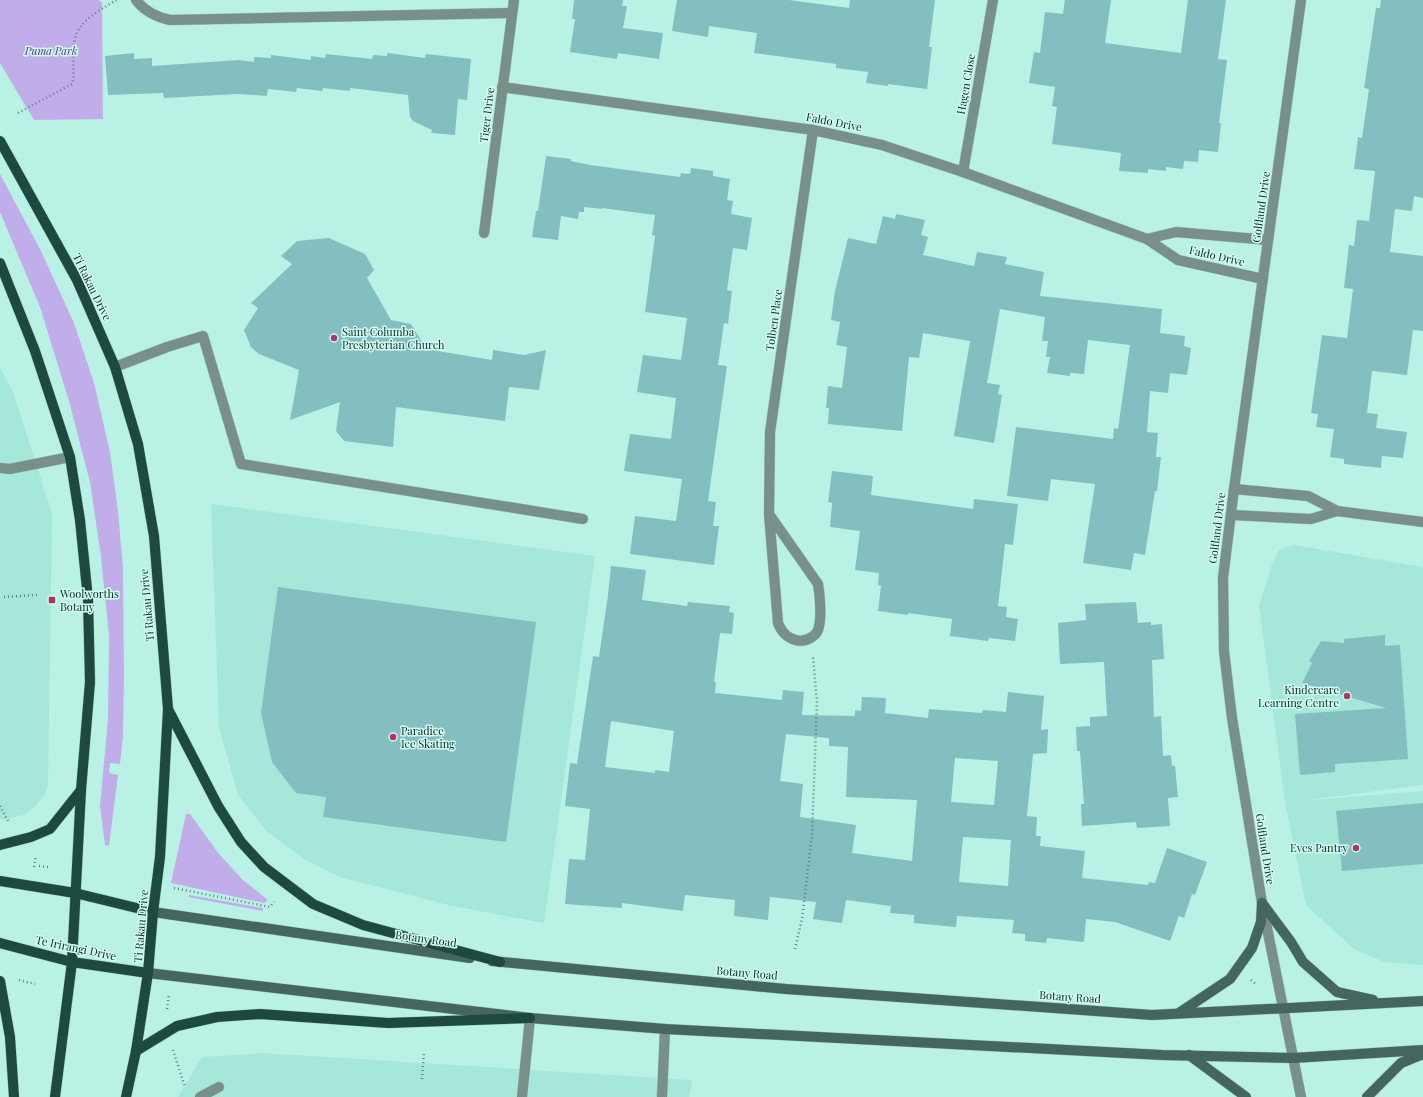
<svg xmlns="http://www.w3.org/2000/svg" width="1423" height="1097" font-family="'Playfair Display',serif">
<rect width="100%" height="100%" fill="#b9f2e5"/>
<g fill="#a5e7d8">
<path d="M0,368l13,24 39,121 -4,272 -4,11 -9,11 -12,8 -18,5 -5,-1z"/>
<path d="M211,504l384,52 -51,367 -92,-17 -113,-29 -33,-17 -39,-28 -29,-37 -19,-68z"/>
<path d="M1293,545l130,22v218l-124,16 124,-10v174l-39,-3 -30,-13 -48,-44 -21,-103 -26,-196 13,-42 7,-14z"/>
<path d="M262,1053l430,27 -3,17h-511l24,-40z"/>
</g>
<g fill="#c1adea">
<path d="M0,0h99l3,3 1,116 -69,1 -34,-57z"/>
<path d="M0,174l41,77 33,72 20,60 16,69 8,59 5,56 1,110 -1,59 -3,28 -10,-1 -1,10 9,2 -9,71 -4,-1 -5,-39 8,-87 1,-84 -8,-78 -11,-75 -21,-81 -29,-94 -40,-95z"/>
<path d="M186,814h4l29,40 24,26 25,20 -4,3 -93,-20z"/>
<path d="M189,895l74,13v3l-75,-14z"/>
</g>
<g fill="#83bec0" fill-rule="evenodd">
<path d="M574,0h49l-1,6h5l-4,22 40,5 -4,26 -41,-6 -1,6 -47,-7 5,-33h-3z"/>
<path d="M677,0h112l60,8 1,-8h85l-6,47h3l-5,42 -39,-5v2l-22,-3 2,-11 -32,-4v-4l-82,-11 3,-20 -48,-7 -1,11 -36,-6z"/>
<path d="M1065,0h46l-6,43 76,10 7,-53h38l-8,59 9,1 -8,63h2l-3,29 -19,-2 -1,12 -14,-1 -1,8 -17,-2v4l-18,-2v4l-29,-2 2,-18 -69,-9 5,-37 -5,-1 3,-19 -26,-4 5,-31 6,1 5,-41 18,2z"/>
<path d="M1381,0h42v198l-9,-2 -2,15 -17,-2 -5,43 33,4v75l-10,-1 -6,45 -35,-4 -5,42 11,1 -2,14 31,4 -4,26 -21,-2 -1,12 -37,-4v-5l-14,-2 4,-28 -18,-2 2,-13 -7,-1 11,-78 25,3 6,-49 -9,-1 5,-43 5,1 3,-26 12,1 6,-50 -21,-2 4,-32 4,1 7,-49 -5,-1 12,-80h4z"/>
<path d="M134,53v6l18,-1v8l87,-6 15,2v-5l17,1v-3l40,5v-4l14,2 1,-4 46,5 1,-4 14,1v-3l38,5 1,-4 45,5 -4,41 -9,-1 -3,36 -24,-2 1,-3 -19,-9 -3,-4 -2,-22 -58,-7v3l-27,-3 -1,3 -25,-3 -1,4 -28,-3 -1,7 -29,-2 -74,4 -1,-5 -55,2 -3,-39z"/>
<path d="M546,156l25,3v2l19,4 90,12 1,-4 9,1 1,-6 22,3v5l17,3 -3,21 6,1 -2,13 21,4 -5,32 -14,-2 -6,42 5,1 -4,33 -4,-1 -6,42 9,1 -19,135 8,1 -3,24h6l-5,39 -84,-11 5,-38 41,5 6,-42 -58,-8 6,-37 41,5 5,-41 -39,-6 6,-37 38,5 6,-42 -42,-6 10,-76 -3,-1 3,-20 -53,-7v1l-18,-2v5h-5l-1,7 -17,-3 -3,24 -26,-3 4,-26h2z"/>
<path d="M896,214l29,6 -4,15 7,2 -5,18 51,11 3,-14 30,5 -2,7 39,8 -4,24 122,13 -2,24 25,3 -1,10 7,2 -4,27 -17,-2 -2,20 -18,-2 -3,41 11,1 -2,24h5l-4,34h-2l-10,64 -11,-2 -3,17 -48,-7 12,-79 -44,-5 -3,22 -41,-5 9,-69 97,12 1,-11 4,1 12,-84 -42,-5 -4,34 -14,-1v3l-23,-3 3,-16h-4l2,-16h-6l3,-24 -45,-8 -13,74 13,2 -2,9 4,1 -8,48 -40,-7 16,-95 -47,-8 -4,25 -10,-1 -7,74 -74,-7 1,-16h-3l2,-22 14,2 5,-41 -11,-2 4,-23 -9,-2 4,-29 13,-53 28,6 7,-28 12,3z"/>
<path d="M329,238l36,16 9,16 -7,8 24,42 20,4 15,25 66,11 1,-10 31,5 22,-5 -7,40 -30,-3 -4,34 -109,-14 -3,40 -49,-6 -8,-10 4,-29 -50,18 9,-50 -40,-16 -8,-7 -7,-17 14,-22 -7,-5 41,-39 -11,-8 16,-15z"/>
<path d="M832,471l41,5 -2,19 102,14 1,-10 44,5 -5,41 -8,-1 -7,62 9,1 -1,10 12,2 -3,22 -26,-3 -1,3 -38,-5 2,-17 -44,-6v2l-30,-4 3,-25 -3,-1 1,-12 -24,-3 5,-39 -30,-4 2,-24 -4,-1z"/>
<path d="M611,566l35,4 -4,30 45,6 1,-4 42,4 -1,6 5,1 -2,21 -12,-1 -6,49h2l-1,11 67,7 1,-10 21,2 -2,23 53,1v-6l6,1 1,-14 24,1 -1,15 43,5 1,-9 53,4 1,-3 23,2 2,-20 36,4 -3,34 7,-1 -1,24 -14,1 -6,62 10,1 -1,19h5l-1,10 45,5 -3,27 66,7 1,-3 6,1 12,-35 40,14 -12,33 -3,-1 -8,24 -5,-2 -9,25 -55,-19 -29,-3 -2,23 -37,-4 -1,5 -21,-2v-7l-13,-1 2,-13 -57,-4 -1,11 -42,-4v-8l-24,-2 1,-7 -45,-6 -4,23 -29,-4 3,-17 -46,-5 -2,23 -34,-4 1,-16 -50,-5 -2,16 -61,-8v5l-57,-4 4,-45 16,1 5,-51 -25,-3 5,-43 7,1 16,-108 6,1 9,-62zM611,721l63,10 -5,41 -14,-2v3l-50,-6zM786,734l43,4v8l19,1 -2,50 71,3 -5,61 -60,-8 4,-28 -56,-8 3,-33 -23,-3zM955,758l43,3 -4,44 -43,-3zM963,837l48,3 -3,46 -49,-4z"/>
<path d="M278,587l258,35 -30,220 -183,-25 3,-20 -30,-4 -24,-31 -11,-49z"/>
<path d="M1136,602l2,21 13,-1v3l11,-1 2,35 -12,1 2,57 7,-1 2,40 8,-1 1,11h3l3,31 -10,1 2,28 -33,2 -1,-6 -54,4 -1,-22h3l-4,-53h-3l-1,-24 14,-1v-9l17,-1 -3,-54 -44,2 -2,-41 28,-3 -1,-16z"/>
<path d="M1385,635v11l15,-1 8,114 -73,5v8l-35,3 -5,-61 91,-6 -84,-25 10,-20 -3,-2 12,-20 23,2v-4z"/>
<path d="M1423,803v61l-81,7 -6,-60z"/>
</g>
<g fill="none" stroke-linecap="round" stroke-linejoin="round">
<g stroke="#9bcdc2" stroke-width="11">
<g id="service">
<path d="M115,367l52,-20 36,-11 38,128 342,55"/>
<path d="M0,468l10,1 60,-12"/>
<path d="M200,1097l19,-10"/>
<path d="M522,1097l8,-79"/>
<path d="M662,1097l3,-68"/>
</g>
</g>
<g stroke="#9bcdc2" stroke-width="11">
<g id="minor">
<path d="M136,0c9,12 20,17 34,20l342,-7"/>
<path d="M502,87l311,43 69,15 81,27 184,67 31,21 85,19"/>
<path d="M963,172l30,-172"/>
<path d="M484,233l30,-233"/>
<path d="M1147,239l29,-7 92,8"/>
<path d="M1234,489l74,7 29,15 86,11"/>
<path d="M769,514l9,109c5,14 20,23 34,14 3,-2 5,-4 6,-7 4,-10 2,-35 0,-46l-49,-70 1,-82 43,-302"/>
<path d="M1232,515l79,4 26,-8"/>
</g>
</g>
<g stroke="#9bcdc2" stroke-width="11">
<path id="tertiary" d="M1301,1097l-39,-194 -30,-185 -8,-67 -1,-73 11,-89 67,-489"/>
</g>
<g stroke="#9bcdc2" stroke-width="11">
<g id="secondary">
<path d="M1262,903l29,39 12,20 34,30 36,8"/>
<path d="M153,912l317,46"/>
<path d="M492,961l294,28 366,26 271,-14"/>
<path d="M148,973l382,45 135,11 497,26 131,3 130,-8"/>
<path d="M1179,1013l51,-34 22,-31 9,-26 1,-19"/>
<path d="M1189,1055l57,42"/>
<path d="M1367,1097l34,-34 22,-9"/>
</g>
</g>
<g stroke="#9bcdc2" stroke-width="11">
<g id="primary">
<path d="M0,141l77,139 38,87 23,77 16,92 14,173 -8,148 -7,55 -5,61 -12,78 -10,46"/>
<path d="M0,263l35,88 35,106 10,63 8,79 2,83 -9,108 -9,172 -17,135"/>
<path d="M168,709l50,97 23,36 23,25 49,37 50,21 137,37"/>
<path d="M0,845l31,-8 19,-8 31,-39"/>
<path d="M0,881l75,12 78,19"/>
<path d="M0,943l72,19 76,11"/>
<path d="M0,981l10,56 4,60"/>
<path d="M136,1051l41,-25 40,-9 43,-3 128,9 142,-5"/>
</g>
</g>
<g stroke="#5d837b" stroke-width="2.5" stroke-dasharray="1 3" stroke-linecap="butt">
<path d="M18,113l54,-29c3,-9 1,-18 1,-28 0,-9 2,-23 8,-30 8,-10 25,-20 36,-26"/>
<path d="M4,597l34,-2"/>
<path d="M0,806l9,17"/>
<path d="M39,866l9,1"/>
<path d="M34,867l2,-11"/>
<path d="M174,888l96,19 4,-5"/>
<path d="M795,949l7,-30 10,-84 5,-133 -4,-45"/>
<path d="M19,980l16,4"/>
<path d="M1251,980l6,5"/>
<path d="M167,1009l2,-15"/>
<path d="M173,1050l12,37"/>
<path d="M422,1079l2,-27"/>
</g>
<use href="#service" stroke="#788f8a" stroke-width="10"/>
<use href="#minor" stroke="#788f8a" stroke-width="10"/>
<use href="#tertiary" stroke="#788f8a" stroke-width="10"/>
<use href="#secondary" stroke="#44665f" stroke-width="10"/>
<use href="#primary" stroke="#1d4941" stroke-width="10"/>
</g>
<g fill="#b92f6a" stroke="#d0fdf2" stroke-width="1.5">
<circle cx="334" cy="338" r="4"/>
<rect x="48" y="596" width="8" height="8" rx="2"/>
<circle cx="1347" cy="696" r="4"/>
<circle cx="393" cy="737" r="4"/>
<circle cx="1356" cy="848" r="4"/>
</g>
<g text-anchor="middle" stroke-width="3" stroke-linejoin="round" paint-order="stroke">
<g font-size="11" font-style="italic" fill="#592f90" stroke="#d0fdf2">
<text x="51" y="55">Puma Park</text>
</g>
<g font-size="11" fill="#102622" stroke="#d0fdf2">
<text transform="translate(966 84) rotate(-80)" y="4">Hagen Close</text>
<text transform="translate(487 115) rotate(-83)" y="4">Tiger Drive</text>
<text transform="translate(834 122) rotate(11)" y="4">Faldo Drive</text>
<text transform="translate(1261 207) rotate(-82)" y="4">Golfland Drive</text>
<text transform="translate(1217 256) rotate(13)" y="4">Faldo Drive</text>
<text transform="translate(92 287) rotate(64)" y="4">Ti Rakau Drive</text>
<text transform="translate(774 320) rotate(-82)" y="4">Tolben Place</text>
<text transform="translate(1217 528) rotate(-83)" y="4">Golfland Drive</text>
<text transform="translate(147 605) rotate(-95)" y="4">Ti Rakau Drive</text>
<text transform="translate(1265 849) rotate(81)" y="4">Golfland Drive</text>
<text transform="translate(141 926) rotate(-85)" y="4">Ti Rakau Drive</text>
<text transform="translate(426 939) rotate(8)" y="4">Botany Road</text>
<text transform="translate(76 948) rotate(12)" y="4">Te Irirangi Drive</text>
<text transform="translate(747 973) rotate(5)" y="4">Botany Road</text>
<text transform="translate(1070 997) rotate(4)" y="4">Botany Road</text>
</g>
<g font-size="11" fill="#102622" stroke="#d0fdf2" text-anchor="start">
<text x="342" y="336">Saint Columba<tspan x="342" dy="13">Presbyterian Church</tspan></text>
<text x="60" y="598">Woolworths<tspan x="60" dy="13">Botany</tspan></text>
<text x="1339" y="694" text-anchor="end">Kindercare<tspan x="1339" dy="13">Learning Centre</tspan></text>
<text x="401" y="735">Paradice<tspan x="401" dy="13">Ice Skating</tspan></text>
<text x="1348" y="852" text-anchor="end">Eves Pantry</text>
</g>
</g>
</svg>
